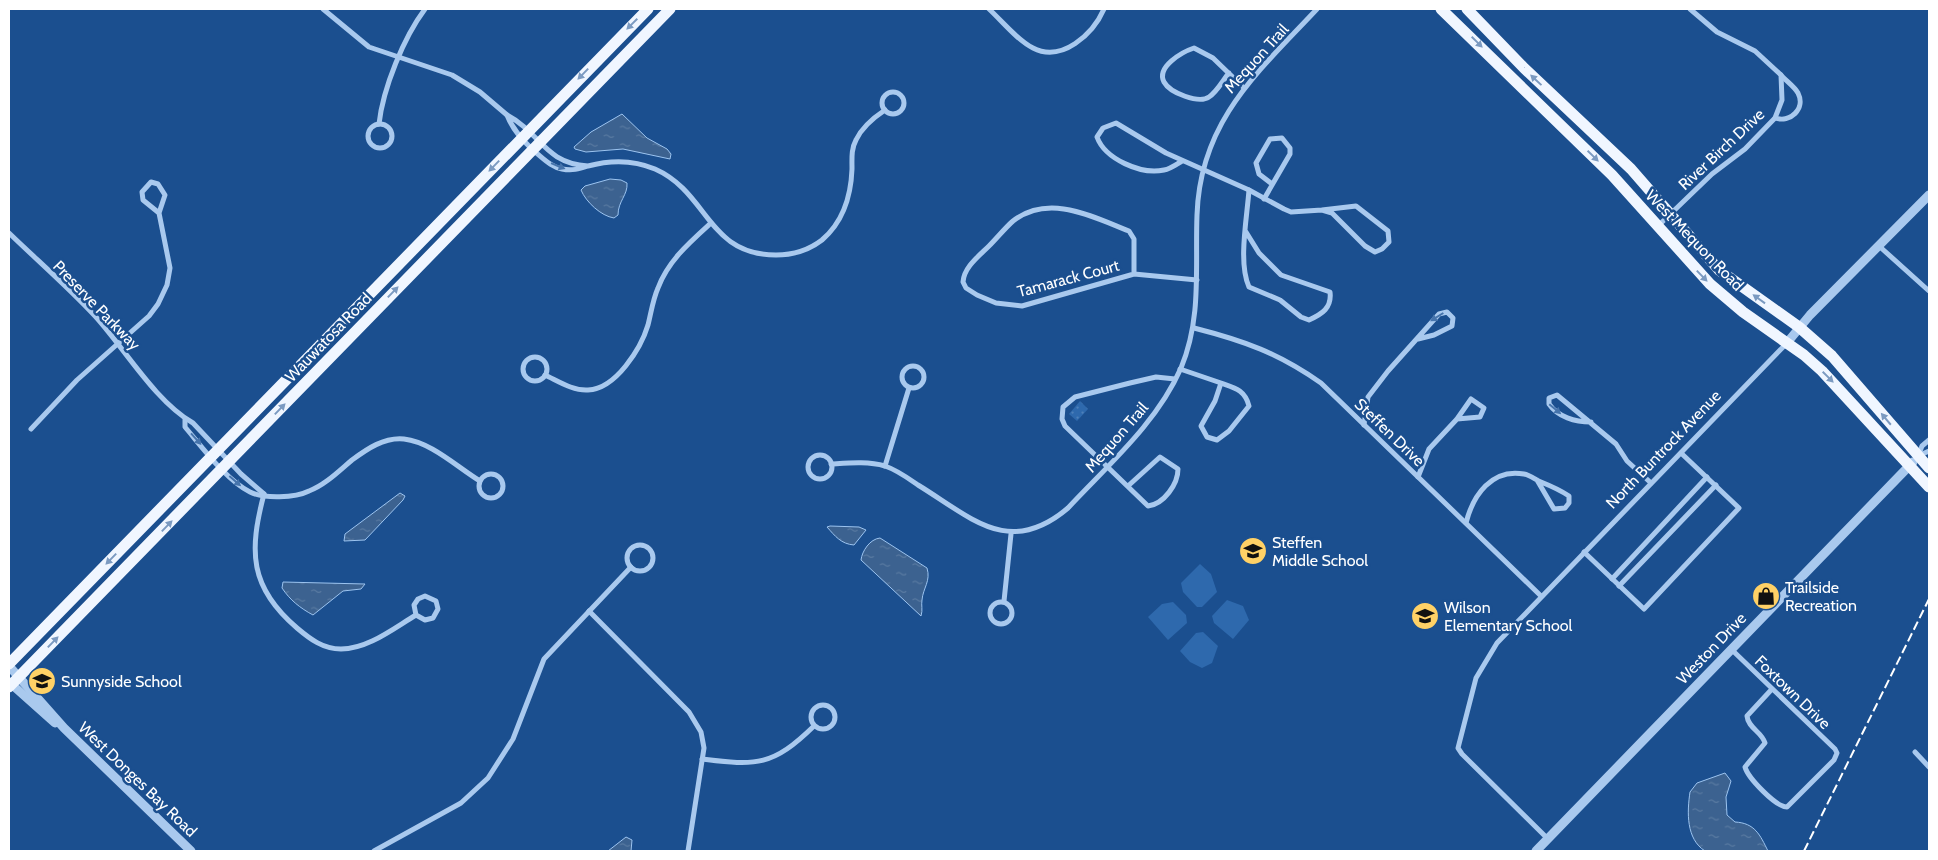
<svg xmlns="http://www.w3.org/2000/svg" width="1938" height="860" font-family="Cabin,sans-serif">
<defs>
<pattern id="park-dots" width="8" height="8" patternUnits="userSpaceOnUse" patternTransform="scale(1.25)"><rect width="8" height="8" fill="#2e69ad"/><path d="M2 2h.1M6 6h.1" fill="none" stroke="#4d80b9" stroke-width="1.8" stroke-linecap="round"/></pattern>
<pattern id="water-ripples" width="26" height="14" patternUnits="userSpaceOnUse" patternTransform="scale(1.25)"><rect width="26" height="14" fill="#3c6290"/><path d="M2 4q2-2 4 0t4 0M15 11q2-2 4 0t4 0" fill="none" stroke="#597aa1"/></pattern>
</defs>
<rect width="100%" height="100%" fill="#1b4f8f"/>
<path fill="url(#park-dots)" d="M1080,401l8,8 -11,12 -8,-7z"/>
<g fill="#2e69ad">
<path d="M1200,564l11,10 6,18 -15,15h-5l-14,-15 -2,-9z"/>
<path d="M1227,600l16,6 6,14 -16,19 -19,-16 -2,-7z"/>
<path d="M1173,602l13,13 1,8 -19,17 -20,-23 14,-13z"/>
<path d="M1203,632l15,14 -6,17 -10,5 -12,-6 -10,-11 16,-18z"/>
</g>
<g fill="url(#water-ripples)" stroke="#9cc4f0">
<path d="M622,114l25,24 20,11 4,5 -1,5 -47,-10 -37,3 -11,-3 -1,-2 17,-15z"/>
<path d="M610,179l11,1 6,3c1,12 -9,18 -9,32l-4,3c-13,-2 -28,-16 -33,-28l4,-4z"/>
<path d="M400,493l5,3 -2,4 -38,40 -21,1 1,-7z"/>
<path d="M830,526l29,1 7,3 -12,15c-13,-1 -19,-9 -27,-18z"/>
<path d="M880,538l47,30c4,13 -4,20 -5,32 -1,5 1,10 -1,16l-60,-56c1,-9 9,-21 19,-22z"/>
<path d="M283,582l82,2 -4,5 -18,2 -30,24c-13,-7 -23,-15 -31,-27z"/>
<path d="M1725,773l6,8 -5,16 1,18 8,7c20,1 25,13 33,29h-63c-19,-12 -18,-39 -15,-59l7,-9z"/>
<path d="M626,837l6,3 -1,11h-23z"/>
</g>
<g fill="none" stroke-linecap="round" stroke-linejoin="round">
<g stroke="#a9c9ee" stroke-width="5">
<path d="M323,9l46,38 83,28 28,17 27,23"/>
<path d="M989,9c13,12 28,31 44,39 29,15 60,-14 71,-39"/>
<path d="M1229,73c-6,7 -12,19 -20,24 -10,7 -39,-4 -45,-15 -8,-15 18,-30 30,-34l19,10 31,30"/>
<circle cx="893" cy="103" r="11"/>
<path d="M1775,118c15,5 31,-9 23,-25 -4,-7 -12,-12 -17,-18"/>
<circle cx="380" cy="136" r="12"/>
<path d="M379,124c4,-36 25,-87 46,-115"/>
<path d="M1182,161c-5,3 -12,8 -18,9 -23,5 -59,-11 -67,-33l6,-9 13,-5 50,30 83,37 35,19 7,3 31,-2 10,3 33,33 10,6 7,-3 7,-7 -1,-11 -32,-25 -34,4"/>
<path d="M588,166c-44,-3 -47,-33 -81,-51 6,15 15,25 27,36 9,7 17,16 28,18 10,2 17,0 26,-3 22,-6 46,-6 67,3 54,24 52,86 121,86 16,0 33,-5 46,-15 21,-18 29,-44 30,-71 0,-10 -1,-20 4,-29 6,-13 17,-22 29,-30"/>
<path d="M1264,199l26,-45v-6l-8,-10 -12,1 -14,24 3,11 13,10"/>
<path d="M1659,225l53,-51 33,-25 30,-31 7,-18 -1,-25 -26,-24 -38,-19 -27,-23"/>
<path d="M1246,232l13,21 22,22 49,17c2,16 -8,22 -21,28l-8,-3 -21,-17 -31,-13c-11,-24 -2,-69 0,-97"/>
<path d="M9,233c28,27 59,54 86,83 30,33 60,85 98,107l48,51 23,20"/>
<path d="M1879,246l50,45"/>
<path d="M1134,274l-112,32 -26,-3 -19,-8 -11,-7 -3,-6c1,-15 16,-26 26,-36 8,-8 16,-18 24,-25 36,-28 80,-4 116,10l5,8v35l63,6"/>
<path d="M1194,328c51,13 84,25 127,55l220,213"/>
<circle cx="535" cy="369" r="12"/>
<circle cx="913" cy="377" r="11"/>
<path d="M1180,369l41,14 -6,18 -14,25 6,11 10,3 12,-9 20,-25c-4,-16 -14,-18 -28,-23"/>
<path d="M545,375c13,6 28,16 43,15 28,-1 53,-42 60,-65 3,-12 5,-26 10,-37 10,-27 32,-46 53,-65"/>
<path d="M185,420v7c17,20 42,54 65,65 14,7 45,6 59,-1 16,-6 30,-20 43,-31 15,-11 32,-23 52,-21 27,3 53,28 76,42"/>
<path d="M1591,422c-16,0 -33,-5 -42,-18v-6l8,-3 59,49 11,17 24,22"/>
<path d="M1364,425l4,-28 20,-26 51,-57 8,-2 6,6 -1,8 -18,9 -16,4"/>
<path d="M31,429l46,-49 72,-64 9,-12 9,-19 3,-17 -11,-55 6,-18 -7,-11 -7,-2 -9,10 1,8 16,13"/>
<circle cx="820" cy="467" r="12"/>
<path d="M1918,456l4,-10 7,-6"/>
<path d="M1918,456l11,-5"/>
<path d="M831,464c17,-1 37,-3 54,2 12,4 23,12 33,19 54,33 91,73 150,23 40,-43 89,-85 113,-140 21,-50 14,-101 16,-153 3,-94 61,-143 120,-206"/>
<path d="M885,466l24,-78"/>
<circle cx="491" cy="486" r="12"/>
<path d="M1418,477l11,-28 28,-30 14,-20 13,9 -4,9 -23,2"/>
<path d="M1128,486l32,-29 18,12c0,15 -14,35 -30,37l-83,-80 -3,-7 1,-12 12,-10 55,-14 26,-6 19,2"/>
<path d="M264,494c-15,57 -15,93 33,134 13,11 26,21 44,21 27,0 53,-21 75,-34l9,5 8,-2 5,-9 -2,-8 -11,-5 -7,3 -4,6 2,10"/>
<path d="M1466,523c7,-28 26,-55 58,-49 6,1 12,6 17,8 10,4 19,8 28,14v7l-4,5 -11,1 -17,-29"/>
<circle cx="640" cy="558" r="13"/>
<path d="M1584,552l60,57 95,-101 -58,-55"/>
<path d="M1612,579l95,-102"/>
<path d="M1619,586l97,-101"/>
<path d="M1004,601l7,-67"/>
<circle cx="1001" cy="613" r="11"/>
<path d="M589,611l100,101 12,20 3,16 -16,103"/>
<path d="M1731,649l104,100 2,4 -3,7 -47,47c-11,0 -39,-29 -42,-40l20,-24c-3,-11 -17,-15 -18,-27l25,-27"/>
<circle cx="823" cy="717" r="12"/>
<path d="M1915,752l14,15"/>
<path d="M702,759c55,7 71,7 112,-33"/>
<path d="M1548,839l-86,-85 -4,-6 18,-70 21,-35 289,-299"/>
<path d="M374,851l87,-48 27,-25 25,-39 31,-80 87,-92"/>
</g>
<g stroke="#a9c9ee" stroke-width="9">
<path d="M1786,344l24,-29 119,-120"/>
<path d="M9,666l55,62 127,123"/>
<path d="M9,682l46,41"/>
<path d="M1536,851l377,-389"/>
</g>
<g stroke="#f0f6ff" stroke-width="11">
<path d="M1441,9l171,166 98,109 33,28 61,43 18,16 107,116"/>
<path d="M1467,9l57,59 107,101 88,101 80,57 33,29 97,112"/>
<path d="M9,664l639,-655"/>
<path d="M9,687l661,-678"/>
</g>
<path stroke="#fff" stroke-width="2" stroke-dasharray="9 4" stroke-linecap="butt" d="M1804,851l125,-252"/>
</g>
<defs><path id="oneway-solid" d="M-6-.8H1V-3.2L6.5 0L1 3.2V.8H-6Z" transform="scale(1.25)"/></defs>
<g fill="#7b9ac1">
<use href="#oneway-solid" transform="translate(632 24) rotate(135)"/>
<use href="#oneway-solid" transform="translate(1477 42) rotate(45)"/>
<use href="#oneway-solid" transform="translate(583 74) rotate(134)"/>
<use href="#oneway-solid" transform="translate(1536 80) rotate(-137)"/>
<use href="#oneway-solid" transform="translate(1593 156) rotate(44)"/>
<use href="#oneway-solid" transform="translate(494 166) rotate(134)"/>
<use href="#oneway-solid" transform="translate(1702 276) rotate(46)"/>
<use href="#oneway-solid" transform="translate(393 292) rotate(-46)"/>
<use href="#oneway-solid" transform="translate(1759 299) rotate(-144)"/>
<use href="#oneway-solid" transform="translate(1828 377) rotate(45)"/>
<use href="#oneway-solid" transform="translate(280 409) rotate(-46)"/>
<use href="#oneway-solid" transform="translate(1886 419) rotate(-130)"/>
<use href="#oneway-solid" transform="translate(167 526) rotate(-46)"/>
<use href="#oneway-solid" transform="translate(111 559) rotate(134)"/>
<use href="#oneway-solid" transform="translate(53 642) rotate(-46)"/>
</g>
<g fill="#4674ac">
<use href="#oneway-solid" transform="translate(558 166) rotate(22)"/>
<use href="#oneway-solid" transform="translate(1437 317) rotate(148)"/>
<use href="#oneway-solid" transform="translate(1555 409) rotate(40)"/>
<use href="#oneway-solid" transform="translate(196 439) rotate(48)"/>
<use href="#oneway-solid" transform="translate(235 481) rotate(41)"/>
</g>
<defs>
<g id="school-disc" transform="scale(1.4375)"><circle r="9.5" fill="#ffd166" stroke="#1b4f8f"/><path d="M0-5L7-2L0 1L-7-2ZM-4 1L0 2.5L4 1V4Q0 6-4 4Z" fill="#111"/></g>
<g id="shop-disc" transform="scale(1.4375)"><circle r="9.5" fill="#ffd166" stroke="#1b4f8f"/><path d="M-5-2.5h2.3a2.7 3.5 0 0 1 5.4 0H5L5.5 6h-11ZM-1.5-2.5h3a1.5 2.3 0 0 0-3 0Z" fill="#111"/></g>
</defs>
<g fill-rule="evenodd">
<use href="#school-disc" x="1253" y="551"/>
<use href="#shop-disc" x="1766" y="596"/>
<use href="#school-disc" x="1425" y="616"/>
<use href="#school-disc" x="42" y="681"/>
</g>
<g text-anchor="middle" stroke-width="5" stroke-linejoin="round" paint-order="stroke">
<g font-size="16" fill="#fff" stroke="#1b4f8f">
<text transform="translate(1256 58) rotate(-48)" y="6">Mequon Trail</text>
<text transform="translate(1721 149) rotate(-43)" y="6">River Birch Drive</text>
<text transform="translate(1695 240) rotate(46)" y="6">West Mequon Road</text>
<text transform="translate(1068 278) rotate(-15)" y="6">Tamarack Court</text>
<text transform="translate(97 305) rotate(46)" y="6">Preserve Parkway</text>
<text transform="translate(328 337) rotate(-46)" y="6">Wauwatosa Road</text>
<text transform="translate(1390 432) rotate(44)" y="6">Steffen Drive</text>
<text transform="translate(1116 437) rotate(-49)" y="6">Mequon Trail</text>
<text transform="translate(1663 449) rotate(-46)" y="6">North Buntrock Avenue</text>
<text transform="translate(1711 648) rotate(-46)" y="6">Weston Drive</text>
<text transform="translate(1793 692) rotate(44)" y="6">Foxtown Drive</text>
<text transform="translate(138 779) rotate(44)" y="6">West Donges Bay Road</text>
</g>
<g font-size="16" fill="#fff" stroke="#1b4f8f" text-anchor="start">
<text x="1272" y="548">Steffen<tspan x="1272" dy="18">Middle School</tspan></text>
<text x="1785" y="593">Trailside<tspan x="1785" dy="18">Recreation</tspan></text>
<text x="1444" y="613">Wilson<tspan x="1444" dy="18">Elementary School</tspan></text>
<text x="61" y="687">Sunnyside School</text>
</g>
</g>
<rect width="1938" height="860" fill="none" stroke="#ffffff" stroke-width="20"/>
</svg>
